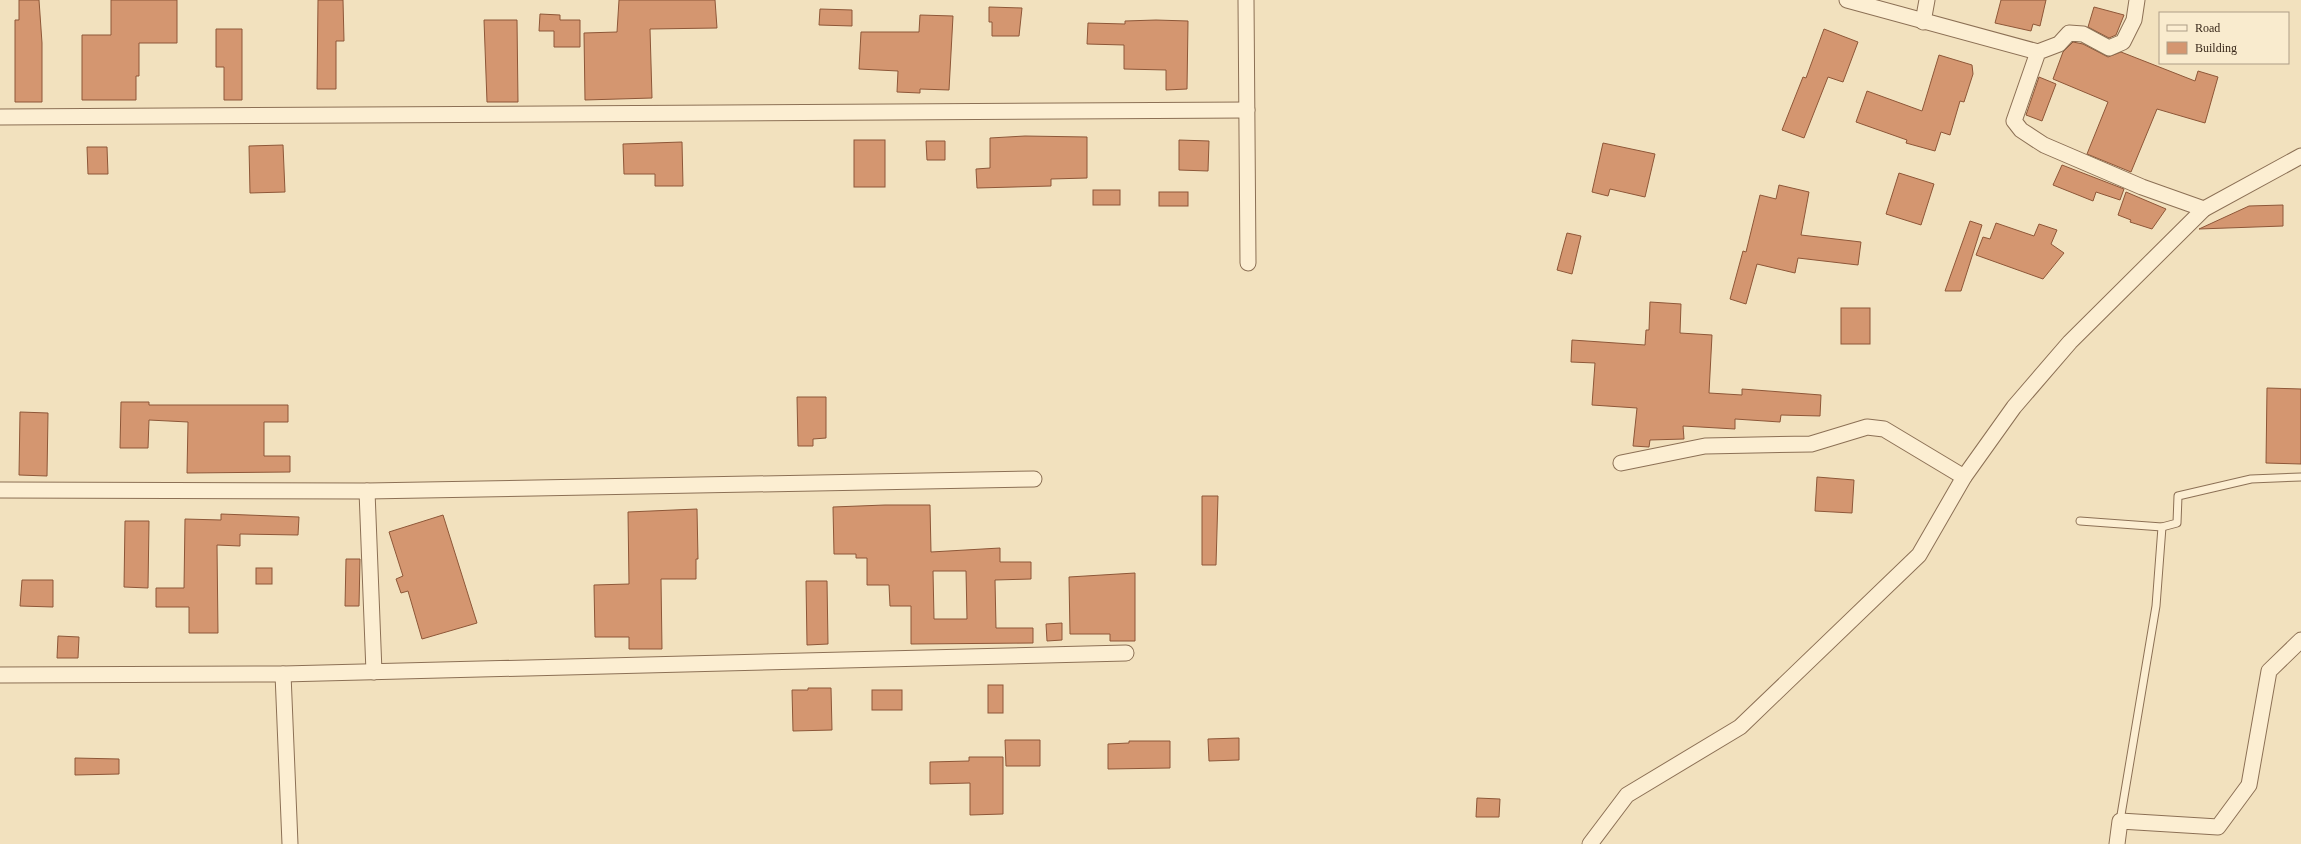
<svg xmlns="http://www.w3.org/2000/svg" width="2301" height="844" font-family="Georgia,serif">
<rect width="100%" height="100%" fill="#f2e1be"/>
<g fill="#d49670" stroke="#8e5738" fill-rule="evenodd">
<path d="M19,0h20l3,43v59h-27v-82h4z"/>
<path d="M111,0h66v43h-38v33h-3v24h-54v-65h29z"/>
<path d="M318,0h25l1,41h-8v48h-19z"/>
<path d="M619,0h96l2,28 -67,1 2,69 -67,2 -1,-67 33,-1z"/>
<path d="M2001,0h45l-6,26 -7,-2 -2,7 -36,-8z"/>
<path d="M989,7l33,1 -3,28h-27v-14h-3z"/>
<path d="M2094,7l30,8 -8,20 -7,3 -21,-11z"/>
<path d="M820,9l32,1v16l-33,-1z"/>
<path d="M540,14l20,1v5h20v27h-26v-16h-15z"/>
<path d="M920,15l33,1 -4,74 -29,-1v4l-23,-1 1,-21 -39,-2 2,-37h58z"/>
<path d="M484,20h33l1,82h-31z"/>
<path d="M1156,20l32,1 -1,68 -21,1v-20l-42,-1v-24l-37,-1 1,-21 37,1v-3z"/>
<path d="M216,29h26v71h-18v-33h-8z"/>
<path d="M1824,29l34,13 -15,40 -15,-5 -24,61 -22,-8 21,-53 3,1z"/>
<path d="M2073,42l10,2 25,13 13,-5 74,29 3,-10 20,6 -13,46 -48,-14 -26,63 -44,-18 21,-52 -55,-23 10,-27z"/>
<path d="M1939,55l33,10 1,9 -9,28 -4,-1 -10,34 -9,-3 -6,19 -29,-8 1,-3 -51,-18 11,-31 55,20z"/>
<path d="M2039,77l17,7 -14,37 -16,-6z"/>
<path d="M1025,136l62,1v41l-36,1v7l-74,2 -1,-19 14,-1v-30z"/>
<rect x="854" y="140" width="31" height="47"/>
<path d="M1179,140l30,1 -1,30 -29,-1z"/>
<path d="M926,141h19v19h-18z"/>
<path d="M682,142l1,44h-28v-12h-31l-1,-30z"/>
<path d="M1603,143l52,11 -10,43 -35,-8 -2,7 -16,-4z"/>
<path d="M283,145l2,47 -35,1 -1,-47z"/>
<path d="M87,147h20l1,27h-20z"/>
<path d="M2062,165l62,24 -4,11 -24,-8 -3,9 -40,-16z"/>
<path d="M1899,173l35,11 -13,41 -35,-11z"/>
<path d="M1779,185l30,7 -8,43 60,7 -3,23 -60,-7 -3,15 -38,-9 -11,40 -16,-5 13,-48 3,1 14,-57 16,4z"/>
<rect x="1093" y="190" width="27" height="15"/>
<rect x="1159" y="192" width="29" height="14"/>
<path d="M2126,192l40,17 -14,20 -22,-7 1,-2 -13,-5z"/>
<path d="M2283,205v21l-84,3 50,-23z"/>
<path d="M1970,221l12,4 -21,66h-16z"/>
<path d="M1996,223l38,13 5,-12 18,6 -6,14 13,9 -21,26 -67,-24 7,-18 7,2z"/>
<path d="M1567,233l14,3 -9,38 -15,-4z"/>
<path d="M1650,302l31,2 -1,29 32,2 -3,58 33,2v-6l79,6 -1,21 -39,-1 -1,7 -45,-3v10l-52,-3 1,13 -34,1 -1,7 -16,-1 4,-38 -45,-3 3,-42 -24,-1 1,-22 73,5 1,-15h3z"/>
<rect x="1841" y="308" width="29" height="36"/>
<path d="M2267,388l34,1v75l-35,-1z"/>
<path d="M797,397h29v41l-13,1v7h-15z"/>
<path d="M121,402h28v3h139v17h-24v34h26v16l-103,1 1,-51 -39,-2 -1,28h-28z"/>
<path d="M20,412l28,1 -1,63 -28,-1z"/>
<path d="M1817,477l37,3 -2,33 -37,-2z"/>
<path d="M1202,496h16l-2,69h-14z"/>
<path d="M885,505h45l1,47 69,-4v14h31v17l-36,1 1,48h37v15l-122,1v-38h-21l-1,-21h-22v-27h-11v-4h-22l-1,-47zM933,571h33l1,48h-33z"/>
<path d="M697,509l1,50h-2v20h-35l1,70h-33v-12h-34l-1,-52 35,-1 -1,-72z"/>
<path d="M221,514l78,3 -1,18 -58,-1v12l-23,-1 1,88h-29v-26h-33v-19h28l1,-69 36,1z"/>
<path d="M443,515l34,108 -55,16 -14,-48 -7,2 -5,-14 7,-3 -14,-44z"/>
<path d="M125,521h24l-1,67 -24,-1z"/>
<path d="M346,559h14l-1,47h-14z"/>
<rect x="256" y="568" width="16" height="16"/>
<path d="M1135,573v68h-25v-7h-40l-1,-57z"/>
<path d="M22,580h31v27l-33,-1z"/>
<path d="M806,581h21l1,63 -21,1z"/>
<path d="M1062,623v17l-15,1 -1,-17z"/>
<path d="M58,636l21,1 -1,21h-21z"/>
<rect x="988" y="685" width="15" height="28"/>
<path d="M808,688h23l1,42 -39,1 -1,-41h16z"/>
<rect x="872" y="690" width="30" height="20"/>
<path d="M1239,738v22l-30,1 -1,-22z"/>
<path d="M1005,740h35v26h-34z"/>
<path d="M1129,741h41v27l-62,1v-25l21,-1z"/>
<path d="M969,757h34v57l-33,1v-32l-40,1v-22l39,-1z"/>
<path d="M75,758l44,1v15l-44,1z"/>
<path d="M1477,798l23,1 -1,18h-23z"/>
</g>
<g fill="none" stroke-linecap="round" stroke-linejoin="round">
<g stroke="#8c7055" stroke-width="9">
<g id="service">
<path d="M2080,521l82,6 15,-4 1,-27 73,-17 50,-2"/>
<path d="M2120,821l36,-215 6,-79"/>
</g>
</g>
<g stroke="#8c7055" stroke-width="17">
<g id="minor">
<path d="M1246,0l2,263"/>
<path d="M1847,0l191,52"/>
<path d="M2137,0l-3,20 -11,22 -14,6 -26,-14 -14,-1 -10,11 -21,8 -24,69 7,9 23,15 98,42 62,22"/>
<path d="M1923,22l4,-22"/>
<path d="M0,117l1247,-7"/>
<path d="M1621,463l84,-17 106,-2 56,-17 17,2 80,48"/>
<path d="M0,490l367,1 667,-12"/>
<path d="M367,491l7,181"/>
<path d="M283,674l7,170"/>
<path d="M0,675l283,-1 843,-21"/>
<path d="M1590,844l37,-49 113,-68 179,-172 45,-78 50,-70 56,-65 134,-133 97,-53"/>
<path d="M2117,844l3,-23 98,6 31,-42 20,-114 32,-31"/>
</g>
</g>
<use href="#service" stroke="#fceed2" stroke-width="7"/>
<use href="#minor" stroke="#fceed2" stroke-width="15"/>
</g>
<rect x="2159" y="12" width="130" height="52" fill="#f9ebce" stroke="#ad9d86"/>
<rect x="2167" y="25" width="20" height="6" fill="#fceed2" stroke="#ad9d86"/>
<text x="2195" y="32" font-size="12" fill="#3a291b">Road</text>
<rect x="2167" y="42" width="20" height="12" fill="#d49670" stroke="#ad9d86"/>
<text x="2195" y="52" font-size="12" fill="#3a291b">Building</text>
</svg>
